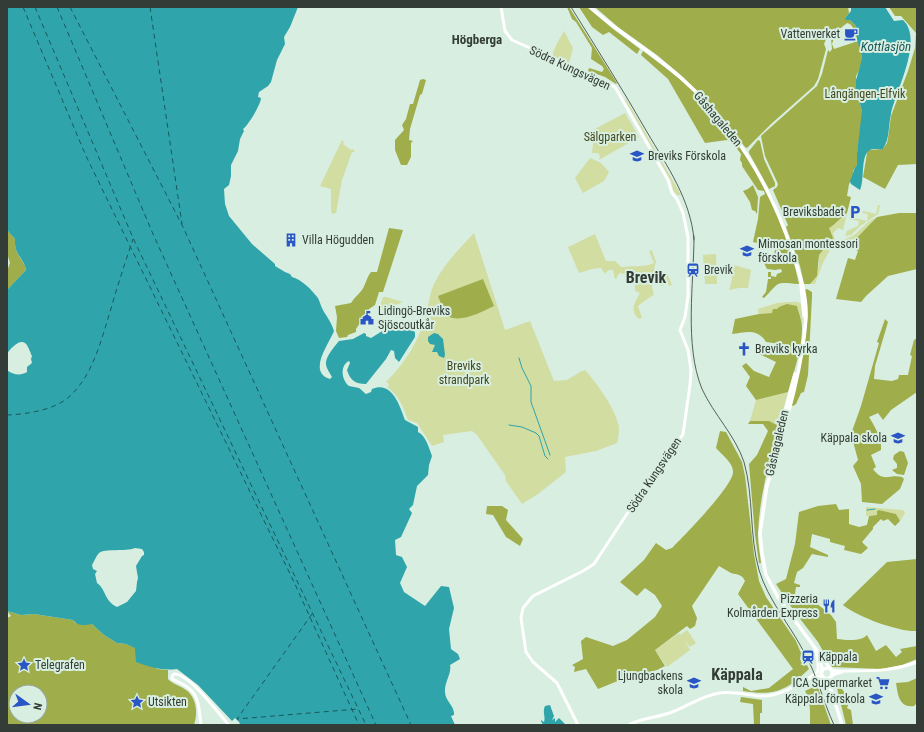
<svg xmlns="http://www.w3.org/2000/svg" width="924" height="732" font-family="'Roboto Condensed',sans-serif">
<rect width="100%" height="100%" fill="#d8eee0"/>
<g fill="#d2dda2">
<path d="M564,31l9,17 -4,15 -16,-7c0,-8 7,-17 11,-25z"/>
<path d="M626,99l55,96h-4l-4,-5 -2,-9 -46,-81z"/>
<path d="M625,113l14,24 -40,23 1,-4 -2,-3h-6l3,-24z"/>
<path d="M342,140l2,2 -1,2 8,6 1,-1 3,2 -1,1h-2l-10,28 -6,33 -4,1 -1,-4v-21l-11,-3z"/>
<path d="M590,158l11,5 8,9 -5,9 -21,12 -8,-15z"/>
<path d="M878,205h2l-2,9 -18,12 -9,9 -6,1 2,-5 11,-5 1,-5 -10,-2 1,-2 17,4 1,-7 -6,-1 1,-2 13,3z"/>
<path d="M847,213l-4,17 -5,-2 -5,5 2,7 -13,25 -7,19h-5l7,-10 2,-10v-9l11,-17 -1,-10c7,-4 11,-10 18,-15z"/>
<path d="M877,217l-28,29 -9,-3c6,-6 8,-4 14,-8 8,-6 12,-13 23,-18z"/>
<path d="M474,233l31,97 25,-9 24,60 13,-1 13,-8 5,-2c11,12 33,42 34,58 0,5 -1,11 -2,15l-21,8 -31,6 1,15 -28,22 -16,10 -16,-23 -1,-6 -28,-40 -5,-4 -29,4 1,7 -12,4 -15,-23 -9,-3c-5,-14 -9,-24 -21,-33l2,-1 -1,-3 -2,-1c20,-20 33,-41 40,-68 3,-10 4,-22 8,-30 10,-20 25,-35 40,-51z"/>
<path d="M595,234l11,27h9l6,6c8,-1 26,0 33,-4l-5,-12 3,-1 4,12 -2,6 4,7 9,-2 5,12 -3,1 -1,-2 -7,2 -2,-5 -7,2v4l2,8 -4,2 -12,9 4,12 -3,1c-10,-8 -4,-17 1,-26l-5,-2v-10l-10,-7 -5,-1 -3,3v2l-2,1 -2,-9c-4,-1 -6,1 -8,4l-4,-6 -9,1 -13,4 -11,-26z"/>
<path d="M716,254l1,30h-12l-2,-29z"/>
<path d="M734,265l17,5 -3,18h-9l-10,2 2,-6z"/>
<path d="M383,297h3l17,5 -23,9 -1,-3z"/>
<path d="M789,302c3,0 8,-1 11,1 5,5 2,18 2,24l-1,-9 -4,-12h-5l-15,3 -5,4 -13,1 -1,-5 19,-6z"/>
<path d="M788,392l-9,34 -10,-5h-19l6,-21z"/>
<path d="M866,507l37,3 2,3 -5,8 -4,-7 -17,-4 -2,5 -11,1z"/>
<path d="M687,630l9,13 -6,4 -5,-6 5,9 -23,17 -12,-17 24,-17 1,2z"/>
</g>
<g fill="#9fad4a" fill-rule="evenodd">
<path d="M567,7h2l48,76 -1,1 -11,-7 -17,-6 1,-3 13,4 2,-3 -2,-3 -11,-7 1,-11 -16,-26 -4,-3z"/>
<path d="M579,7h8l26,22 27,20 -3,5 -28,-22 -6,3 -11,-8z"/>
<path d="M595,7h253l1,6 -4,5 2,2h3l6,6 1,13c-3,-6 -3,-15 -10,-16l-10,8 -3,-3 -4,9h-3l-3,7 2,5 -8,30 -4,7 -43,38 -24,24 -2,-1 -32,-41 -30,-29 -26,-22 -39,-28z"/>
<path d="M889,7h28v157l-19,1 -13,24 -22,-12 4,-24 1,-3 15,-1 4,-6 1,-5 3,-22 17,-45 7,-23 1,-15 -15,-17h-6z"/>
<path d="M836,32l-4,12 2,5 24,-8 4,16 -1,10 -5,9v14l6,21v8l-5,34v12l-4,6v7l-4,6 -2,12 4,1 -4,16c-7,5 -11,11 -18,15l4,10 -1,2 -2,-2 -2,3 1,7 -6,2 -4,5 -2,21 -7,8h-6l-4,-18 -14,-39 2,-2 -15,-35 4,-3 1,-3 -13,-28 -4,-20 56,-50 5,-12 6,-24 2,2 2,-3 -1,-11z"/>
<path d="M643,51c16,12 33,24 48,38 54,51 93,123 108,195 -25,-2 -18,-3 -35,14l-2,-1 4,-5 2,-13h3v-2h-3v-5h3v4l5,1 1,-3 5,-2 -1,-3 -6,1 -8,-1 -3,-6 9,1 2,-15 -9,-2 -1,3 -7,-1 -1,-6 -4,-1 5,-23 2,-22 5,-3 -1,-3 -6,-1 -16,-24v-3l-2,-3 1,-6 -10,-13 -4,-1 -22,3 -37,-64 -27,-24z"/>
<path d="M423,79l3,1 -4,14 -2,1 -10,34 -1,11 4,1 -2,2v14l-4,8h-6l-6,-15v-10l9,-10 -2,-5 4,-6 4,-15h3l7,-24z"/>
<path d="M758,140l2,1 4,18 11,24v3l-6,3 -20,-36v-2z"/>
<path d="M753,185l5,12 -1,17 -2,-3 -3,-1 -2,-8 -7,-11 5,-2z"/>
<path d="M899,213h18v56l-29,7 -22,20 -5,6 -25,-3 12,-41 7,2 3,-9 -9,-5 28,-29z"/>
<path d="M389,228l14,2 -20,62h-4l-4,13 -6,4 -13,20v3l-8,3 -1,2 -8,1 -3,-7 1,-14 -2,-11 16,-3c3,-5 7,-8 11,-13 3,-4 5,-13 9,-18h6z"/>
<path d="M7,230l8,9c-1,17 8,18 11,31l-19,20v-19l3,-8 -3,-10z"/>
<path d="M483,279l11,27c-15,7 -32,17 -48,10l-8,-20z"/>
<path d="M807,289l5,3v4l-4,79 -4,17 -3,1 -5,11 -3,2 -2,-1c10,-38 20,-76 14,-115z"/>
<path d="M787,304l10,2c2,8 5,14 5,22 0,21 -8,43 -14,64l-32,8 -10,-14 4,-9 -8,-11 4,-3 8,8 15,6 7,-15 -19,-9 4,-3 16,3 3,-2 1,-7 -15,-2c-8,-14 -21,-10 -34,-8l3,-15 24,-5 13,-1 1,-4h4l2,-2z"/>
<path d="M885,319l3,3 -13,44 -1,13 18,2 6,-2 1,-4h9l4,-19 -2,-1 4,-15 3,-2v54l-26,18 -8,10 -5,-7 -9,4c6,10 13,21 12,33l-10,5 5,12 -3,2c10,14 16,5 29,8l2,2 -4,10 -18,15 -20,-2 -1,-18 -8,-18 5,-6 -7,-26 10,-28 18,-63 -2,-1z"/>
<path d="M750,421h19l10,5c-10,36 -20,72 -21,109 0,10 2,19 3,28h-2l-4,-28 -6,-71 8,-9 11,-24 -5,-7h-15z"/>
<path d="M720,431l6,1 16,30 3,14 9,78 5,27 7,16 30,44 5,12 -1,6 3,7 4,-1 2,4c-23,22 -35,27 -66,22v-4l8,4 18,-3 24,-19 -55,-75 7,-13c-3,-7 -7,-6 -14,-8 -4,-2 -8,-5 -12,-7l-27,40 5,12 -2,8 -5,3 -3,-3 -32,24 10,16 -8,4 -32,8 -27,11 -12,-20 -12,3 1,-5 -3,-2 11,-6 -2,-18 5,-4 27,9 14,-6 28,-23 7,-11 -7,-11 -10,-7 -8,8 -17,-14 24,-22 12,-17 10,7 6,-2c12,-12 59,-60 61,-75 1,-10 -11,-18 -17,-25z"/>
<path d="M900,451l4,1 4,11 -4,12 -7,-1 -5,-4 5,-2v-4l-4,-5 1,-4z"/>
<path d="M836,504l3,6 10,-1v15l10,3 8,-2 2,-9 8,-1v-4l2,-1 17,4 4,7 -5,5 -7,-7 -5,2 -2,-2 -8,8v2l-11,13 6,6 -7,6 -17,-4 1,-4 -15,-4v-3l-18,-5 -2,13 18,8v2l-16,-3 -9,14 -6,4 -3,11 6,2v2h-4l-1,7 2,1 -1,4 20,4 15,12 5,7 1,17c9,1 24,3 30,-4l9,16 10,-6 10,12 6,-5 -2,-3 17,-3v13l-15,6 -21,4 -49,-2 -14,-25 -24,-31 -18,-27 10,-5 9,-35 4,-32 19,-6z"/>
<path d="M487,506h15l6,4 -2,10 17,19 -3,7 -14,-9 -13,-22 -7,-1z"/>
<path d="M917,559v72c-19,1 -59,-14 -74,-26l44,-43z"/>
<path d="M7,611l14,4 13,-1 39,6 2,3 17,1 12,11 13,8 9,1 10,4 21,21 11,1v9l2,2c5,4 11,5 16,9 11,8 12,24 8,35h-187v-107l4,-2zM16,692h24v24h-24z"/>
<path d="M917,678v25l-3,3c-15,2 -16,-11 -18,-23l12,-1z"/>
<path d="M835,680l16,21 -2,1 -2,6 4,2 2,15h-7z"/>
<path d="M817,685l14,40h-21c0,-12 1,-24 -5,-34z"/>
<path d="M741,697l21,3v13h-2v12h-6l-1,-21 -13,-2z"/>
</g>
<g fill="#2fa4ab" fill-rule="evenodd">
<path d="M7,7h291l-8,20 -6,10 1,7 -8,16 -6,22 -3,4 -9,6 -1,5 3,1c0,6 -13,28 -18,31l1,2 -4,8 -2,12 -7,14v11l-2,9 -5,4 1,15 4,12 23,28 23,20v2l10,6 5,2 2,3c9,2 20,13 26,21 2,4 3,9 6,14 4,6 8,12 10,19 -5,13 -27,41 -4,48l2,-2c-2,-4 -6,-9 -6,-13 -1,-7 9,-18 13,-23l14,-2 11,-6 2,1v2l5,2 13,-8 5,-10 26,12v5l-16,25 -4,-4 -1,-7 -3,-1 -5,9 -20,25c-11,0 -16,-4 -19,-14l3,-7 -1,-2c-9,4 -8,19 0,25 3,1 7,1 10,2 3,2 4,4 7,6l5,-2 1,-3c20,-9 28,17 33,31l13,7v5c8,4 11,16 14,24l-3,9 -1,10 -11,11 -4,19 -4,4 3,4 -11,24 -6,3 1,15 6,2 5,10 -7,16 4,9 21,14 16,-20 8,1 5,21 -5,21 2,20 7,5 2,5 -10,6c2,8 -6,18 -5,27 0,9 10,14 9,23l-3,1 4,9h-217l2,-2 -5,-5 -3,3 -34,-36 -21,-16c-15,2 -27,-2 -41,-7l-1,-14 -9,-4 -9,-1 -13,-8 -12,-11c-7,1 -14,3 -19,-4l-39,-6 -13,1 -14,-4v-241c6,5 14,6 20,2v-5l5,-4 -1,-4 1,-3c-2,-4 -4,-11 -7,-13 -6,-4 -15,6 -18,11v-64l19,-20c-3,-14 -12,-14 -11,-31l-8,-9zM135,548l7,1 2,3v3l-2,1 -6,10 2,12 -1,4 -1,9 -9,11 -10,5c-13,-6 -11,-18 -20,-24l-2,-9 2,-3 -4,-2 -1,-4c2,-3 4,-9 7,-12 6,-5 26,-1 36,-5z"/>
<path d="M851,7h34l9,14 9,-1c21,20 -7,70 -12,94 -3,13 -1,24 -8,35 -4,1 -10,-1 -13,1 -10,5 -5,30 -10,40l-9,-6 -1,-3c3,-5 3,-12 7,-16v-12l5,-42 -6,-21v-10l4,-13 2,-10 -5,-18 -1,-13 -6,-6h-4l-1,-2 6,-7z"/>
<path d="M434,333l4,1 5,5 2,16 -1,3 -5,-2 -2,-4h-5l3,-7 -5,-1 -2,-3v-4z"/>
<path d="M550,705l4,11 -2,4 3,-2v4l4,-4 7,7h-23l-2,-4v-1l3,2c2,-5 -2,-10 1,-16z"/>
</g>
<g fill="none" stroke-linecap="round" stroke-linejoin="round">
<g stroke="#2fa4ab" stroke-width="1">
<path d="M519,358l3,10 9,18v16l19,53"/>
<path d="M509,425l13,2 14,6 3,3 6,20 3,3"/>
<path d="M867,510l8,-1"/>
</g>
<g stroke="#19585c" stroke-width="1" stroke-dasharray="5 4" stroke-linecap="butt">
<path d="M23,7l63,149 208,426 65,143"/>
<path d="M35,7l98,231 233,487"/>
<path d="M57,7l96,227 223,491"/>
<path d="M70,7l113,220 228,498"/>
<path d="M150,7l32,217"/>
<path d="M7,415c21,-1 50,-5 65,-21 22,-22 29,-54 38,-82 7,-25 15,-49 23,-73"/>
<path d="M312,614l-75,105 121,-10"/>
<path d="M421,725h35"/>
</g>
<g stroke="#fff" stroke-width="3">
<path d="M501,7l4,24 7,9 96,43 7,4 53,93 4,13 5,6 6,14 5,24v59l-3,21 -5,13 8,20 3,20 -1,15 -7,49 -8,13 -33,44 -48,73 -11,7 -50,25 -10,12 -2,10 5,34 7,10 24,21 21,42"/>
<path d="M831,670c6,2 12,1 18,1 25,0 45,0 68,-9"/>
<path d="M832,675l10,-3"/>
<path d="M808,679l11,-3 4,2"/>
<path d="M201,725c-1,-6 -1,-11 -2,-16 -2,-19 -12,-23 -27,-30v-3l2,-2c14,-2 45,40 55,51"/>
<path d="M629,725c13,-8 29,-7 43,-13 16,-6 31,-17 48,-19 13,-2 27,2 40,3 21,1 41,-13 58,-24v-11l-3,-12"/>
</g>
<g stroke="#fff" stroke-width="3.5">
<path d="M590,7c29,26 62,45 91,71 53,47 90,108 112,176 7,21 14,42 13,64 -4,57 -23,113 -39,168"/>
<path d="M801,284l3,32"/>
<path d="M771,465l24,-91"/>
<path d="M767,485l-7,48 2,20 4,22 13,24 53,72c1,5 -2,7 -3,12l13,42"/>
<path d="M820,657l2,13"/>
<path d="M829,668l-6,1 -2,5 4,5 5,-1"/>
</g>
<g stroke="#556159" stroke-width="1">
<path d="M571,7c26,42 52,83 76,125 20,34 44,68 47,108"/>
<path d="M694,236c0,47 -10,109 8,153 12,26 33,46 42,73 10,35 5,73 15,108 9,30 31,55 45,82 13,23 19,49 30,73"/>
</g>
</g>
<defs>
<g id="cafe-bare" transform="scale(1.08)"><path d="M-5.5-4.5H6V0H3Q3 3.5 0 3.5H-2.5Q-5.5 3.5-5.5 0ZM3-3.2v2h1.7v-2ZM-6 4.5H4V6H-6Z" fill="#2a56c5" stroke="#d8eee0" stroke-width="2.5" paint-order="stroke"/></g>
<g id="school-bare" transform="scale(1.08)"><path d="M0-5L7-2L0 1L-7-2ZM-4 1L0 2.5L4 1V4Q0 6-4 4Z" fill="#2a56c5" stroke="#d8eee0" stroke-width="2.5" paint-order="stroke"/></g>
<g id="parking-bare" transform="scale(1.08)"><path d="M-3.5-5.5H1a3.5 3.5 0 0 1 0 7H-1V5.5H-3.5ZM-1-3.4V-.6H.8a1.4 1.4 0 0 0 0-2.8Z" fill="#2a56c5" stroke="#d8eee0" stroke-width="2.5" paint-order="stroke"/></g>
<g id="building-bare" transform="scale(1.08)"><path d="M-4-6H4V6H1V3H-1V6H-4ZM-2.5-4.3h1.7v1.8h-1.7ZM.8-4.3h1.7v1.8H.8ZM-2.5-1h1.7V.8h-1.7ZM.8-1h1.7V.8H.8Z" fill="#2a56c5" stroke="#d8eee0" stroke-width="2.5" paint-order="stroke"/></g>
<g id="station-bare" transform="scale(1.08)"><path d="M-3-6H3Q5-6 5-4V2Q5 4 3 4L4.5 6H3L1.5 4h-3L-3 6H-4.5L-3 4Q-5 4-5 2V-4Q-5-6-3-6ZM-3.5-4v3h7v-3ZM-3.5 1v1.5H-2V1ZM2 1v1.5H3.5V1Z" fill="#2a56c5" stroke="#d8eee0" stroke-width="2.5" paint-order="stroke"/></g>
<g id="civic-bare" transform="scale(1.08)"><path d="M-.6-6.5H3V-4.5H.6V-3L4-1V1h2V6H-6V1h2V-1L-.6-3ZM-1.2 2.5V6h2.4V2.5Z" fill="#2a56c5" stroke="#d8eee0" stroke-width="2.5" paint-order="stroke"/></g>
<g id="church-bare" transform="scale(1.08)"><path d="M-1.2-6h2.4v3.5h3.3v2.4h-3.3V6h-2.4V-.1h-3.3v-2.4h3.3Z" fill="#2a56c5" stroke="#d8eee0" stroke-width="2.5" paint-order="stroke"/></g>
<g id="restaurant-bare" transform="scale(1.08)"><path d="M-5-6h1v4h1v-4h1v4h1v-4h1v5L-1.5 .5V6h-2V.5L-5-1ZM5-6V6H3V1.5H1.5Q1.5-4 5-6Z" fill="#2a56c5" stroke="#d8eee0" stroke-width="2.5" paint-order="stroke"/></g>
<g id="sight-bare" transform="scale(1.08)"><path d="M0-6L1.8-2.2L6-1.7L2.9 1.2L3.7 5.4L0 3.3L-3.7 5.4L-2.9 1.2L-6-1.7L-1.8-2.2Z" fill="#2a56c5" stroke="#d8eee0" stroke-width="2.5" paint-order="stroke"/></g>
<g id="supermarket-bare" transform="scale(1.08)"><path d="M-6-5.5h2.5l.6 2H6L4.5 2H-2.5L-4.4-4H-6ZM-1.5 3.2a1.3 1.3 0 1 0 .1 0ZM3 3.2a1.3 1.3 0 1 0 .1 0Z" fill="#2a56c5" stroke="#d8eee0" stroke-width="2.5" paint-order="stroke"/></g>
</defs>
<g fill-rule="evenodd">
<use href="#cafe-bare" x="851" y="34"/>
<use href="#school-bare" x="637" y="156"/>
<use href="#parking-bare" x="855" y="212"/>
<use href="#building-bare" x="291" y="240"/>
<use href="#school-bare" x="747" y="251"/>
<use href="#station-bare" x="693" y="270"/>
<use href="#civic-bare" x="367" y="318"/>
<use href="#church-bare" x="744" y="349"/>
<use href="#school-bare" x="898" y="438"/>
<use href="#restaurant-bare" x="829" y="606"/>
<use href="#station-bare" x="808" y="657"/>
<use href="#sight-bare" x="24" y="665"/>
<use href="#school-bare" x="694" y="683"/>
<use href="#supermarket-bare" x="883" y="683"/>
<use href="#school-bare" x="876" y="699"/>
<use href="#sight-bare" x="137" y="702"/>
</g>
<g text-anchor="middle" stroke-width="4" stroke-linejoin="round" paint-order="stroke">
<g font-size="12" fill="#333c36" stroke="#d8eee0" text-anchor="start">
<text x="840" y="38" text-anchor="end">Vattenverket</text>
<text x="648" y="160">Breviks Förskola</text>
<text x="844" y="216" text-anchor="end">Breviksbadet</text>
<text x="302" y="244">Villa Högudden</text>
<text x="758" y="248">Mimosan montessori<tspan x="758" dy="14">förskola</tspan></text>
<text x="704" y="274">Brevik</text>
<text x="378" y="315">Lidingö-Breviks<tspan x="378" dy="14">Sjöscoutkår</tspan></text>
<text x="755" y="353">Breviks kyrka</text>
<text x="887" y="442" text-anchor="end">Käppala skola</text>
<text x="818" y="603" text-anchor="end">Pizzeria<tspan x="818" dy="14">Kolmården Express</tspan></text>
<text x="819" y="661">Käppala</text>
<text x="35" y="669">Telegrafen</text>
<text x="683" y="680" text-anchor="end">Ljungbackens<tspan x="683" dy="14">skola</tspan></text>
<text x="872" y="687" text-anchor="end">ICA Supermarket</text>
<text x="865" y="703" text-anchor="end">Käppala förskola</text>
<text x="148" y="706">Utsikten</text>
</g>
<g font-size="12" fill="#333c36" stroke="#d8eee0">
<text transform="translate(570 68) rotate(25)" y="4">Södra Kungsvägen</text>
<text transform="translate(718 119) rotate(50)" y="4">Gåshagaleden</text>
<text transform="translate(777 443) rotate(-77)" y="4">Gåshagaleden</text>
<text transform="translate(654 475) rotate(-56)" y="4">Södra Kungsvägen</text>
</g>
<g font-size="12" fill="#434920" stroke="#d8eee0">
<text x="865" y="98">Långängen-Elfvik</text>
<text x="610" y="141">Sälgparken</text>
<text x="464" y="370">Breviks<tspan x="464" dy="14">strandpark</tspan></text>
</g>
<g font-size="13" font-weight="bold" fill="#333c36" stroke="#d8eee0">
<text x="477" y="44">Högberga</text>
</g>
<g font-size="13" font-style="italic" fill="#19585c" stroke="#d8eee0">
<text x="886" y="51">Kottlasjön</text>
</g>
<g font-size="16" font-weight="bold" fill="#333c36" stroke="#d8eee0">
<text x="646" y="283">Brevik</text>
<text x="737" y="680">Käppala</text>
</g>
</g>
<rect width="924" height="732" fill="none" stroke="#333c36" stroke-width="16"/>
<g transform="translate(28 704) rotate(104)"><circle r="19" fill="#d8eee0" stroke="#96a79c"/>
<path d="M0-3L7 15L0 10L-7 15Z" fill="#2a56c5"/>
<text y="-6" font-size="11" font-weight="bold" text-anchor="middle" fill="#333c36">N</text>
</g>
</svg>
